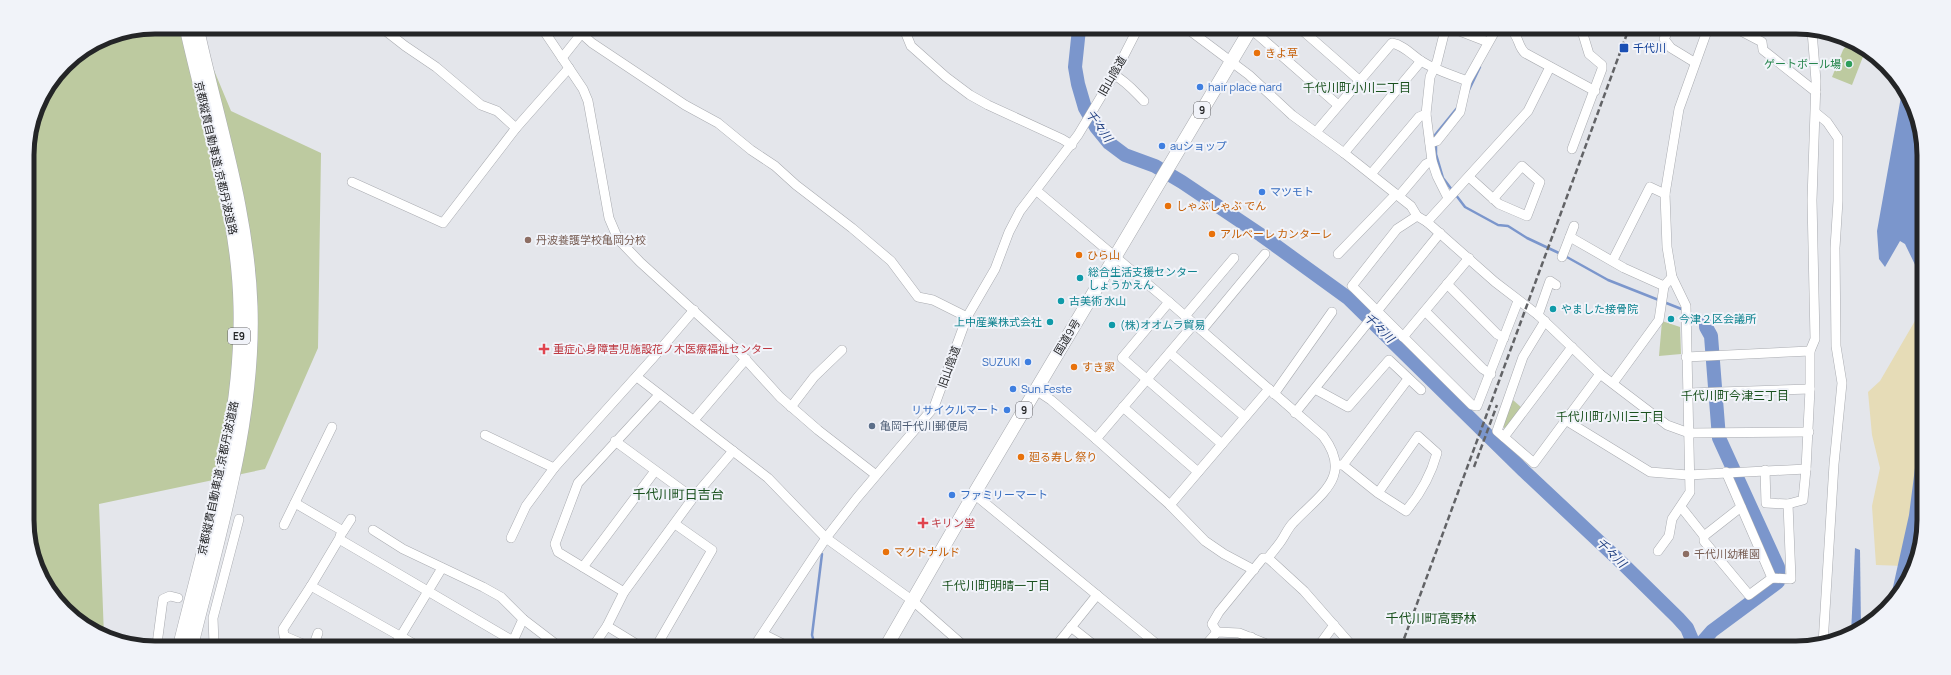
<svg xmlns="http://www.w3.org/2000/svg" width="1951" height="675" font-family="Manrope,'Noto Sans JP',sans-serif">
<rect width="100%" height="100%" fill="#e4e6eb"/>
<g fill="#bdcaa0">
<path d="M155,27h41l35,84 90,42 -3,195 -53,121 -166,35 5,132 -13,-5 -32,-27 -30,-60 -2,-397 10,-41 28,-42 41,-27z"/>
<path d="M1850,40l16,9 -14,36 -20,-8 11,-27z"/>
<path d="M1662,321l18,6 1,27 -22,2z"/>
<path d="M1513,400l9,8 -16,21 -4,-3z"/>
</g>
<path fill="#e6dcb7" d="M1921,290l-1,259 -16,17 -28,-1 -4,-59 8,-38 -8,-33 -4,-43 12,-11 39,-67 -2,-21z"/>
<g fill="#7b96cc">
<path d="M1902,91l20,40 -1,173 -1,-29 -15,-31 -5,-3 -15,26 -6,-8 -2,-28z"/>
<path d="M1920,429v124l-18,38 -13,14 20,-90z"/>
<path d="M1855,548l5,2 1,78 -10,6z"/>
</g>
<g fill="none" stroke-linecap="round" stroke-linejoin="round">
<g stroke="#7b96cc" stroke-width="2.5">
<path d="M1467,94l13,-27"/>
<path d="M1436,139l-1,-4 22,-27"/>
<path d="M1436,144v10l7,24 22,29 33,18 10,1 19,12 34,16"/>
<path d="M1565,256l43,24 76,30"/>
<path d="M1689,313l17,8"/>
<path d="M818,645l-4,-3 -2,-7 10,-81"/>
</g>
<g stroke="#7b96cc" stroke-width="14">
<path d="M1079,29l-4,38 3,17 7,24 11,19 13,16 16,12 30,11 27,16 79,53 87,63 176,173 99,93 55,54 9,10 8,19"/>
<path d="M1698,647l14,-16 66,-49v-15l-59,-129 -8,-102 -5,-9v-6"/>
</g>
<g stroke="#a9abb0" stroke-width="10">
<g id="minor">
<path d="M382,28l23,18 31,21 45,38 16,6 19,17"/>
<path d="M542,28l41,61 5,12 21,117 9,21 22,23 98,89 42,46 38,33 58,45"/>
<path d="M904,29l7,17 35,31 24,18 18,10 74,34 10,6"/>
<path d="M1189,30l60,45 43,40 52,38 67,53 6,10 10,6 68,60 43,33 62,59 67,51 22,8 120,-1"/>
<path d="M1250,30l8,5 80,70"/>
<path d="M1302,30l57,50"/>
<path d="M1445,30l-8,32 -7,15 -4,37 6,47 5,15 11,22"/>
<path d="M1457,30l31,12"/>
<path d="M1512,31c7,6 6,16 13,22l70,38"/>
<path d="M1668,31l-4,8 7,9 23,14"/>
<path d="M1741,31l21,11 1,8 53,42"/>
<path d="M582,34l10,9 93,62 33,18 33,27 24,16 21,19 56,43 39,33 27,36 15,3 34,17"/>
<path d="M562,58l23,-29"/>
<path d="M1114,75c12,6 21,17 30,26"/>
<path d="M1816,113l11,9 11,16v63l-3,47 1,98 6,37 -8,81 -11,180"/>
<path d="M1316,132l76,-89c11,2 19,11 29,18 14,9 31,14 46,20l28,-50"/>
<path d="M1430,143l7,-2 23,-29 7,-31"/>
<path d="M1572,149l30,-80v-4l-13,-11 -7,-23"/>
<path d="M1344,153l77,-92"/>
<path d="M1371,174l48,-57 7,-3"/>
<path d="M1469,177l30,27 28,12 13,-34 -18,-16 -29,33"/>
<path d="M352,182l91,41 73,-95 53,-60"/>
<path d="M1037,191l132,111 154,134c31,41 -3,58 -30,87 -4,4 -7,10 -10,15 -4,7 -10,13 -15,20h-5l-44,54 -7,12 5,8"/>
<path d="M1399,196l27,-32 6,-3"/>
<path d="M1417,216l-20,13 -45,57 120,119 5,1 41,-105"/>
<path d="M1427,222l101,-111 22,-44"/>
<path d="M1570,237l54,31 40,18"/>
<path d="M1338,254l58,-60"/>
<path d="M1562,257l12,-31"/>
<path d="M1613,260l37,-73 15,7"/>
<path d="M1447,284l50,50 7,4"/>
<path d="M1169,302l-47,56 100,86"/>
<path d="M1425,311l58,58 8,5"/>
<path d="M1538,315l12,-34 6,4"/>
<path d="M1185,316l49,-58"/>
<path d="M1545,321l-22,36 -26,74 37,32 66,-89"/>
<path d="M1202,330l63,-76"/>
<path d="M1403,337l66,-79"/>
<path d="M1170,353l75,64"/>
<path d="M1686,357l124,-6"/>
<path d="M637,377l131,101 58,60 87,63 51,45"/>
<path d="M1613,383l46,-63 5,-34 8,-9"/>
<path d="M1315,389l33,18 41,-47 32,30"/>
<path d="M1036,390l15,10 45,39 74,66 35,36 19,13 30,16"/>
<path d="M1689,393l121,-4"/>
<path d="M1274,394l58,-82"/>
<path d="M791,407l23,-30 28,-27"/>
<path d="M1123,407l75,65"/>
<path d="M1295,413l145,-180"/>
<path d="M694,420l52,-61"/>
<path d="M1567,421l83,51 38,3 118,-6 4,-80v-38l5,-12 -3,-139 4,-119 -4,-50"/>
<path d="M485,435l69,33"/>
<path d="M1504,437l68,-90"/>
<path d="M1096,439l98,-115"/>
<path d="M615,441l78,57"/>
<path d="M1337,465h6l35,28 28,18c15,-18 25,-36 31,-58l-19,-17 -40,57"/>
<path d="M1343,465l65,-86"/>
<path d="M1765,470l1,33 22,1 15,-4 3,-31"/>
<path d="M1726,472l46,106"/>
<path d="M974,494l185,152"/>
<path d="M295,503l48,28"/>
<path d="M1170,505l99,-116"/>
<path d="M1681,507l23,29"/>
<path d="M1741,507l-37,29v5l45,54 23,-17 19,1 -3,-75"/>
<path d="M284,525l48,-98"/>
<path d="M373,530l30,19 80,38 18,10 22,22 34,26"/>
<path d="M340,536l11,-17"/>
<path d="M511,538l15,-32 28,-38 98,-109 42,-49"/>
<path d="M1658,551l11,-15 3,-17 18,-27 -4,-186 -14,-29 -5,-30 -2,-53 14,-85 28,-78"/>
<path d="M1268,558l36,33 49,56"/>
<path d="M583,567l72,-96"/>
<path d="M624,592l-66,-40 -3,-8 23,-61 81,-88"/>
<path d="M607,626l31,19"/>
<path d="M1071,627l24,19"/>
<path d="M763,634l22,11"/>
<path d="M513,641l10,-22"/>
<path d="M157,644l6,-45 7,-3 8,2"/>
<path d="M214,644l-1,-26 26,-99"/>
<path d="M303,644l-19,-8 -1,-7 28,-43"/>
<path d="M314,644l4,-11"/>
<path d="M396,644l46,-76"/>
<path d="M414,644l-103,-58 28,-47 174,102 -1,4"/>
<path d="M594,645l13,-19 17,-34 69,-94 40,-47"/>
<path d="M657,645l55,-95 -37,-26"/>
<path d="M755,645l71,-107 31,-40 77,-91 33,-90 28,-48 14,-37 11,-21 58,-76 36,-60 23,-45"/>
<path d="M1056,646l41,-51"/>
<path d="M1205,646l12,-14 22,1 33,13"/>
<path d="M1245,646l6,-9"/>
<path d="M1318,647l16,-22"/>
</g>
</g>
<g stroke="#a9abb0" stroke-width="14">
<g id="highway">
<path d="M180,644c27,-111 63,-223 60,-338 -2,-95 -34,-187 -54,-279"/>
<path d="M192,644c27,-110 63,-224 59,-338 -3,-96 -34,-186 -54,-279"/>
<path d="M887,645l87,-151 276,-464"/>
</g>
</g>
<use href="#minor" stroke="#fff" stroke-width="9"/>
<use href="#highway" stroke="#fff" stroke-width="13"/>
<g stroke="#626366" stroke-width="2.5" stroke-dasharray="6 3" stroke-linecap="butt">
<path d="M1474,467l23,-62"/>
<path d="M1401,647l227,-616"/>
</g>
</g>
<rect fill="#1a4fb4" stroke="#f1f3f9" stroke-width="1.5" x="1619" y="43" width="10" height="10" rx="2"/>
<g fill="#e8710a" stroke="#f1f3f9" stroke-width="1.5">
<circle cx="1257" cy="53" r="4"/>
<circle cx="1168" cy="206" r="4"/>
<circle cx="1212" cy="234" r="4"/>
<circle cx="1079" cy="255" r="4"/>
<circle cx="1074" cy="367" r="4"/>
<circle cx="1021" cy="457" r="4"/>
<circle cx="886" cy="552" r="4"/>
</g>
<circle fill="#2e9e5b" stroke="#f1f3f9" stroke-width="1.5" cx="1849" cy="64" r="4"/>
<g fill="#3f7fe0" stroke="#f1f3f9" stroke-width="1.5">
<circle cx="1200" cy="87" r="4"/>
<circle cx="1162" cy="146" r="4"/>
<circle cx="1262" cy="192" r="4"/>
<circle cx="1028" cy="362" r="4"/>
<circle cx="1013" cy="389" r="4"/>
<circle cx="1007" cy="410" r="4"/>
<circle cx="952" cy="495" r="4"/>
</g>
<g fill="#8d6e63" stroke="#f1f3f9" stroke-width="1.5">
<circle cx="528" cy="240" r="4"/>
<circle cx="1686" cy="554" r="4"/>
</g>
<g fill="#0f9aa8" stroke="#f1f3f9" stroke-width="1.5">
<circle cx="1080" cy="278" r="4"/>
<circle cx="1061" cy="301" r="4"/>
<circle cx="1553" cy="309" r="4"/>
<circle cx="1671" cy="319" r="4"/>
<circle cx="1050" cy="322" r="4"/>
<circle cx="1112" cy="325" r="4"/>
</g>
<g fill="#e0444e" stroke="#f1f3f9" stroke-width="1.5">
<path d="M542 343h4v4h4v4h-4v4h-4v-4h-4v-4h4z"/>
<path d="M921 517h4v4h4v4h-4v4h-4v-4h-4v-4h4z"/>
</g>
<circle fill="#5c6f8a" stroke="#f1f3f9" stroke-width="1.5" cx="872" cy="426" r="4"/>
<g text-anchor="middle" stroke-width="4" stroke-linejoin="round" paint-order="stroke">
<g fill="#f1f3f9" stroke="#626366" stroke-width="1">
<rect x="1194" y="102" width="16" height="16" rx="3"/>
<rect x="228" y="328" width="22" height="16" rx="3"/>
<rect x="1016" y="402" width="16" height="16" rx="3"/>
</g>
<g font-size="10" font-weight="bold" fill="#242527">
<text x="1202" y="114">9</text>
<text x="239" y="340">E9</text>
<text x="1024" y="414">9</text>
</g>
<g font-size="11" fill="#164399" stroke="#f1f3f9" text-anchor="start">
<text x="1633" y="52">千代川</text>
</g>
<g font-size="11" fill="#c56008" stroke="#f1f3f9" text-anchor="start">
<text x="1265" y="57">きよ草</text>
<text x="1176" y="210">しゃぶしゃぶ でん</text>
<text x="1220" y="238">アルベーレ カンターレ</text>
<text x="1087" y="259">ひら山</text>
<text x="1082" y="371">すき家</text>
<text x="1029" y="461">廻る寿し 祭り</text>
<text x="894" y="556">マクドナルド</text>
</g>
<g font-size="11" fill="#27864d" stroke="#f1f3f9" text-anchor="end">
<text x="1841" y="68">ゲートボール場</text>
</g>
<g font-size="11" fill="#242527" stroke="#f1f3f9">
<text transform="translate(1112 76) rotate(-60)" y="4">旧山陰道</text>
<text transform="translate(216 158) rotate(77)" y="4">京都縦貫自動車道;京都丹波道路</text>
<text transform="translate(1067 337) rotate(-59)" y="4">国道9号</text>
<text transform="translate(949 367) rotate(-70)" y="4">旧山陰道</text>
<text transform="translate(218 478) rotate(-78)" y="4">京都縦貫自動車道;京都丹波道路</text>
</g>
<g font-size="11" fill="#366cbe" stroke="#f1f3f9" text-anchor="start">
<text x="1208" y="91">hair place nard</text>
<text x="1170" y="150">auショップ</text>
<text x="1270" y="196">マツモト</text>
<text x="1020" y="366" text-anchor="end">SUZUKI</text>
<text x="1021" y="393">Sun.Feste</text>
<text x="999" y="414" text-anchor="end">リサイクルマート</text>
<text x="960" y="499">ファミリーマート</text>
</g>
<g font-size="11" fill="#785e54" stroke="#f1f3f9" text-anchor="start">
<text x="536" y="244">丹波養護学校亀岡分校</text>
<text x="1694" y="558">千代川幼稚園</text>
</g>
<g font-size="11" fill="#0d838f" stroke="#f1f3f9" text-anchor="start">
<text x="1088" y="276">総合生活支援センター<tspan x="1088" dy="13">しょうかえん</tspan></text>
<text x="1069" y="305">古美術 水山</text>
<text x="1561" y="313">やました接骨院</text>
<text x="1679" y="323">今津２区会議所</text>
<text x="1042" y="326" text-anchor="end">上中産業株式会社</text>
<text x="1120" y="329">(株)オオムラ貿易</text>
</g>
<g font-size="11" fill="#be3a42" stroke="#f1f3f9" text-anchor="start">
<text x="553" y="353">重症心身障害児施設花ノ木医療福祉センター</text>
<text x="931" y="527">キリン堂</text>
</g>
<g font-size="11" fill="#4e5e75" stroke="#f1f3f9" text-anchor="start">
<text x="880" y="430">亀岡千代川郵便局</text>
</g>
<g font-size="12" fill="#1a511e" stroke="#f1f3f9">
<text x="1357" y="92">千代川町小川二丁目</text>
<text x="1735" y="400">千代川町今津三丁目</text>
<text x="1610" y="421">千代川町小川三丁目</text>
<text x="996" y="590">千代川町明晴一丁目</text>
</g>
<g font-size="12" font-style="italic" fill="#224182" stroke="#f1f3f9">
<text transform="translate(1099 126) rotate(54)" y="4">千々川</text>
<text transform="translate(1379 328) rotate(44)" y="4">千々川</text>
<text transform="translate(1611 553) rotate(44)" y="4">千々川</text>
</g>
<g font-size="13" fill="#1a511e" stroke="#f1f3f9">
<text x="678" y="499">千代川町日吉台</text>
<text x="1431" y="623">千代川町高野林</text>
</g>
</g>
<path d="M0 0H1951V675H0ZM155 34H1796A121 121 0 0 1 1917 155V520A121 121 0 0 1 1796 641H155A121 121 0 0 1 34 520V155A121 121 0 0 1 155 34Z" fill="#f1f3f9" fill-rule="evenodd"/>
<path fill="none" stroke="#242527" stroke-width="5" d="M155 34H1796A121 121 0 0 1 1917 155V520A121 121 0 0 1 1796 641H155A121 121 0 0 1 34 520V155A121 121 0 0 1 155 34Z"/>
</svg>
